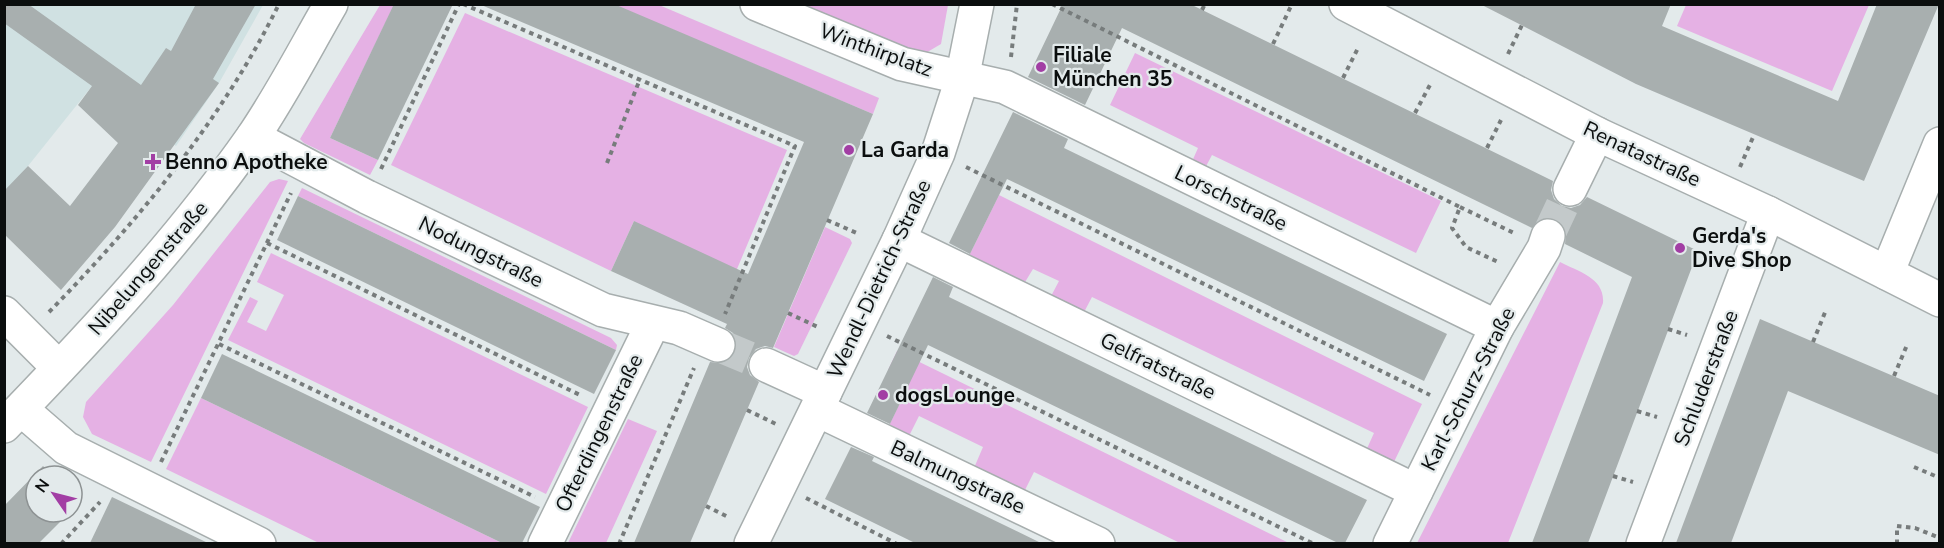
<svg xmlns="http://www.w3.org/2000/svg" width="1944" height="548" font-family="'Nunito Sans',sans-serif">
<rect width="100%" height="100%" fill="#e3eaeb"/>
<path fill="#d0e1e2" d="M5,5h258l-44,78 -43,63 -84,-60 -64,80 -23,25z"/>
<g fill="#e5b1e4">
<path d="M380,5h14l-64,133 48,22 -8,15 -66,-32 -4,-4z"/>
<path d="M614,5h45l220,93 -6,16z"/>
<path d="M795,5h153l-7,39 -17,10 -21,-5z"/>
<path d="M1686,5v-1l183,1 -37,86 -155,-65z"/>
<path d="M465,13l322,137 -71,169 -82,-98 -23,50 -220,-106z"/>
<path d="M1135,53l306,148 -25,52 -204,-98 -9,17 -13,-6 8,-18 -88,-43z"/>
<path d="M279,179l9,2 -137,281 -59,-28 -9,-17 3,-15 87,-97 97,-123z"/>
<path d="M302,188l309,150 6,7 -1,5 -318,-154z"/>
<path d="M999,195l423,209 -30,62 -27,-13 9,-20 -282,-136 -10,19 -33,-16 10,-19 -26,-12 -11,18 -55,-27z"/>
<path d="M825,227l25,12 2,4 -54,111 -4,2 -20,-9z"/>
<path d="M271,253l317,154 -42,87 -318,-154 22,-43 8,4 -11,21 19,9 18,-36 -27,-13z"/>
<path d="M1560,262c19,10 45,16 43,41l-95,240h-91z"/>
<path d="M897,351l392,192h-109l-146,-71 -10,20 -50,-24 9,-21 -64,-31 -10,20 -20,-10 21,-45 -22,-11z"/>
<path d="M201,398l301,145h-183l-153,-74z"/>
<path d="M628,419l29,12 -51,112h-38z"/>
</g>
<g fill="#a8afaf">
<path d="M4,4h24l113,81 25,-37 5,3 25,-47h60l-43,75 6,4 -104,144 -54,63 -57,-56v-43l24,-25 42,40 48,-63 -40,-38 14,-19 -88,-63z"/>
<path d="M394,4h59l-75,156 -48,-22z"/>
<path d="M479,4h135l259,110 -100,234 -8,-2 -9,3 -7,9 -2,9 3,8 9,7 -69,161h-56l76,-181 11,1 9,-3 5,-8 1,-10 -3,-9 -8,-5 2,-4 -116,-53 23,-50 114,53 56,-132z"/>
<path d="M1063,4l129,1 361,176 -2,9 3,9 8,7 9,2 9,-3 7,-8 111,54 -110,292h-56l100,-266 -67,-33 1,-12 -4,-9 -8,-5h-10l-12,10 -410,-200 -37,77 -57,-28z"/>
<path d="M1480,4h191l-9,22 176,75 39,-97h62l-75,177 -228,-97z"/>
<path d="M1013,112l55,27 -4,9 383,186 -23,47 -417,-202 -37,75 -21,-11z"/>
<path d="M298,196l318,154 -22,44 -317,-154z"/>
<path d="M933,277l20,10 -4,10 418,203 -22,43h-7l-410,-198 -38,79 -23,-11z"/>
<path d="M1760,319l180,77v59l-152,-64 -57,152h-55z"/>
<path d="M222,354l318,153 -18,36h-20l-301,-145z"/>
<path d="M851,447l23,10 -2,4 169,82h-126l-90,-44z"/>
<path d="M43,466l10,10h-17v36h34l-31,31h-35v-37z"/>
<path d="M112,497l96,46h-118z"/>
</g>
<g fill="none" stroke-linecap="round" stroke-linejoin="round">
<g stroke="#c3c9ca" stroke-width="33" stroke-dasharray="33 16" stroke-linecap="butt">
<path d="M1548,236l22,-47"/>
<path d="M718,345l48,20"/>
</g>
<g stroke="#a7aeae" stroke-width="36">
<g id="street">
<path d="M757,4l145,60 103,23 492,240"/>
<path d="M1346,4l251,130 171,79 172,87"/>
<path d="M253,137l114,60 236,113 76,18 39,17"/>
<path d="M1570,189l27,-55"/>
<path d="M899,240l517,251"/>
<path d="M1887,273l53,-129"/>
<path d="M4,313l55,55"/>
<path d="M766,365l59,27"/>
<path d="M21,409l45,39 193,96"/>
<path d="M818,410l280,134"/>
<path d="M4,426c88,-91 175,-184 248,-288 29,-42 53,-89 79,-134"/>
<path d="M545,544l108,-221"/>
<path d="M1390,544l107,-217 47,-79 4,-12"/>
<path d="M1643,544l125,-331"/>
</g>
</g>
<g stroke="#a7aeae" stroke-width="36">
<path id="secondary" d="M751,544l148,-304 39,-87 24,-74 15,-75"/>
</g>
<g stroke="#777c7c" stroke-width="4" stroke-dasharray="4.5 4.5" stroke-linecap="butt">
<path d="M463,4l332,142 -70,168"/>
<path d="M1052,4l408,203 -8,21 14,19 32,15"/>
<path d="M1202,10l3,-6"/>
<path d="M1273,44l19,-40"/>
<path d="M1508,54l14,-29"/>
<path d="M1011,57l6,-53"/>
<path d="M1343,78l16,-32"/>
<path d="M1415,113l16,-30"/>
<path d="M1487,148l14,-28"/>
<path d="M607,163l33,-84"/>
<path d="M966,167l464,228"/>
<path d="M1740,167l14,-32"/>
<path d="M381,169l78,-165"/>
<path d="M1460,207l56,27"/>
<path d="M827,220l32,14"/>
<path d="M267,243l315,153"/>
<path d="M49,312c89,-91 173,-192 230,-308"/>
<path d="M788,313l32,15"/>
<path d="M1668,329l19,6"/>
<path d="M887,336l427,208"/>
<path d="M1813,342l13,-32"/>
<path d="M219,344l316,153"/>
<path d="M1894,376l13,-31"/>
<path d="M747,410l29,14"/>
<path d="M1637,411l20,6"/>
<path d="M161,462l130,-269"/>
<path d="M1914,467l26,11"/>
<path d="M1613,476l20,6"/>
<path d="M806,498l91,46"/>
<path d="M706,506l24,12"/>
<path d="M1588,543v1"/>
<path d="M61,544l39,-42"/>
<path d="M619,544l75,-176"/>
<path d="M1897,544v-18l18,2 25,10"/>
</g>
<use href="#street" stroke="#fff" stroke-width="33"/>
<use href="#secondary" stroke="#fff" stroke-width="33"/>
</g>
<g fill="#a23ea4" stroke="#e3eaeb" stroke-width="2">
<circle cx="1041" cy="67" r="6"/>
<circle cx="849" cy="150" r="6"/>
<path d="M150 153h6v6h6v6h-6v6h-6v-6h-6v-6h6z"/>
<circle cx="1680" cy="248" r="6"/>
<circle cx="883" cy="395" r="6"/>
</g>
<g text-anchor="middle" stroke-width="4.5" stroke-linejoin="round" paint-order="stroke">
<g font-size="21" fill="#0b0e0e" stroke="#e3eaeb">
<text transform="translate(876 50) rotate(20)" y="7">Winthirplatz</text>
<text transform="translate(1642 154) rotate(25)" y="7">Renatastraße</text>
<text transform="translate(1231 198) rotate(26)" y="7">Lorschstraße</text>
<text transform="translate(481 252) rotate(26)" y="7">Nodungstraße</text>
<text transform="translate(148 268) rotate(-49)" y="7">Nibelungenstraße</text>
<text transform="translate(879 279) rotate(-65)" y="7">Wendl-Dietrich-Straße</text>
<text transform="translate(1158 366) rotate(26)" y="7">Gelfratstraße</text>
<text transform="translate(1706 378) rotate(-69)" y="7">Schluderstraße</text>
<text transform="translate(1468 389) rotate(-63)" y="7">Karl-Schurz-Straße</text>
<text transform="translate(599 433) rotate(-64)" y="7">Ofterdingenstraße</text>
<text transform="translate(958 477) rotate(25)" y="7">Balmungstraße</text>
</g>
<g font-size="21" font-weight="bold" fill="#0b0e0e" stroke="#e3eaeb" text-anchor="start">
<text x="1053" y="62">Filiale<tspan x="1053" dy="24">München 35</tspan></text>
<text x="861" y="157">La Garda</text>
<text x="165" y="169">Benno Apotheke</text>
<text x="1692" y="243">Gerda's<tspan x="1692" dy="24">Dive Shop</tspan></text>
<text x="895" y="402">dogsLounge</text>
</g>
</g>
<rect width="1944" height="548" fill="none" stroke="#0b0e0e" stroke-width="12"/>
<g transform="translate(54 494) rotate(305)"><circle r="28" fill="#e3eaeb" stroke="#8d9293" stroke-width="1.5"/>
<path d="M0-4.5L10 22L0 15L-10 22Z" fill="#a23ea4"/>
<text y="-9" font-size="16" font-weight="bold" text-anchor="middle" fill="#0b0e0e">N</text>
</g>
</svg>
